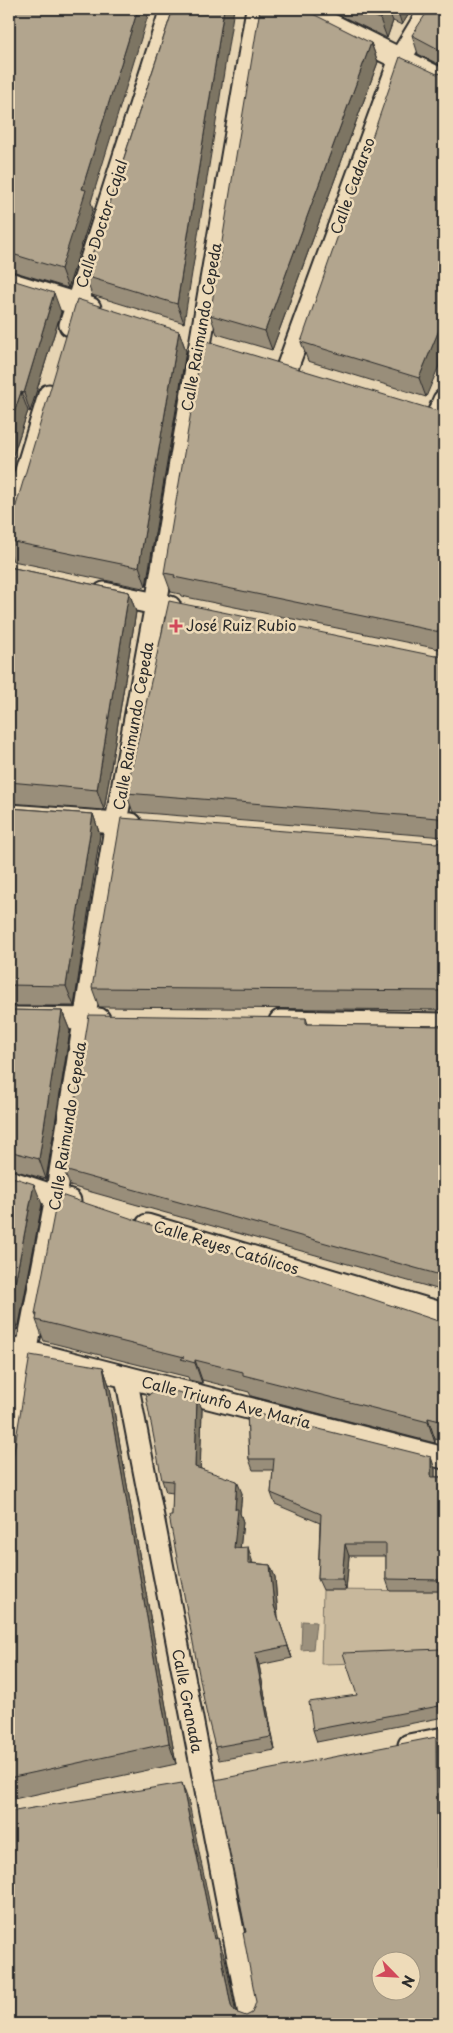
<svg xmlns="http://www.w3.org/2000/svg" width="453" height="2033" font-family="'Playpen Sans',sans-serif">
<rect width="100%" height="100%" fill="#e6d4b3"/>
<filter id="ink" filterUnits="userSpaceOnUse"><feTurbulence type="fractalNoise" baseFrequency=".02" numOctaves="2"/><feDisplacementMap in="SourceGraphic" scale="10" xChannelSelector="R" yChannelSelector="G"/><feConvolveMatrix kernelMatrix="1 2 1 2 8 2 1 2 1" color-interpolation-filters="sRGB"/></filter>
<g filter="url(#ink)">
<path fill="#c8b89c" stroke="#7a7264" d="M323,1590l121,1v70l-123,3z"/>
<path fill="#9c917d" stroke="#6f685c" d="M302,1621l14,1 -3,27 -12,1z"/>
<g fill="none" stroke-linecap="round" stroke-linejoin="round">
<g stroke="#2b2b2b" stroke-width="25">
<g id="minor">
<path d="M300,9l144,72"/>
<path d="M9,283l81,25"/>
<path d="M70,325l101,-316"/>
<path d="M287,368l113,-309 30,-50"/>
<path d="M438,414l6,-14"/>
<path d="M9,527l40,-132"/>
<path d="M104,593l66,14"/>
<path d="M9,815l122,9"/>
<path d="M9,1018l90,1"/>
<path d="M280,1021l164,3"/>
<path d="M9,1181l61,20"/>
<path d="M147,1225l297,89"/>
<path d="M9,1347l435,111"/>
<path d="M126,1377l125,647"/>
<path d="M9,1443l47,-246 60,-375 40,-218 101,-595"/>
<path d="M409,1745l35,-7"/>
</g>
</g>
<use href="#minor" stroke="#eedbb9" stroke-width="21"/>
</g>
<g fill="#998e7a" stroke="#2b2b2b">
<path d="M9,9l84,200 -25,79 -56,-17h-3z"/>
<path d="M173,9l11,314 -92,-28 -7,-19z"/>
<path d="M327,9h85l-10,16 -9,-4 -6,17z"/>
<path d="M444,9v58l-26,-13 -6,-19z"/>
<path d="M371,43l7,19 -106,288 -55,-16 -7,-19z"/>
<path d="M444,73l-18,324 -118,-36 -7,-19 136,-268z"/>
<path d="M9,279l52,33 -31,100 -2,-1 -19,56z"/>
<path d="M179,331l7,20 -40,235 -3,2 -130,-27 -4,-11v-21z"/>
<path d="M444,407v243l-263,-54 -1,-2 -9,-2 -7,-19 277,-161z"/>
<path d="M9,567l120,25 7,20 -32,198 -95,-7z"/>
<path d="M444,652v185l-311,-25 -7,-19 309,-137h6z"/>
<path d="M9,808l84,6 7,21 -26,171h-65z"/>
<path d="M444,841v169l-345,-3 -7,-19 344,-145 7,-1z"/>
<path d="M9,1010l53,1 8,20 -24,148 -37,-10z"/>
<path d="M306,1018l2,6 136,2v265l-374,-105 -6,-16z"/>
<path d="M9,1176l33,28 -24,126 -2,-1 -1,7 -6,-1z"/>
<path d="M35,1314l409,9v118l-9,-2v4l-184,-47 -2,-4 -47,-12v3l-13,-3 -1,-3 -144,-36 -8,-21 1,-2z"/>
<path d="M103,1367l7,21 66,376 -167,36v-319z"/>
<path d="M197,1397l5,12 -2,59 42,25 -2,20 3,9 -3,26 12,12v3l18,2 5,12 3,41 14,40 -33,7 16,85 -56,10 -4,-13 -43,-231 1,-23 -7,-1 -4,-12z"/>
<path d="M247,1411l188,58v8h7l2,5v109h-54l-4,-12v-23h-37l-3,34h-23l-5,-11 2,-56 -45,-19 -4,-11 2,-23h-20l-4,-11z"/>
<path d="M441,1649l3,10v58l-127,25 -4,-12 44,-35z"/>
</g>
<g fill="#7d7463" stroke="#2b2b2b">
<path d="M138,9h12l-59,193 2,7 -25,79 -7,-19 21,-80z"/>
<path d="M224,9h10l-50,314 -7,-19z"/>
<path d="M384,9h4l5,12 -6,17 -7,-19z"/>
<path d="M397,9h15l-10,16z"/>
<path d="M371,43l7,19 -106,288 -7,-19z"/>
<path d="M54,293l7,19 -31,100 -6,-19z"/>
<path d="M444,318v36l-18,43 -7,-19z"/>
<path d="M179,331l7,20 -40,235 -7,-20z"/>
<path d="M21,392l7,19 -19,56v-39z"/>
<path d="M129,592l7,20 -32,198 -7,-20z"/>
<path d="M93,814l7,21 -26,171 -8,-20z"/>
<path d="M62,1011l8,20 -24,148 -7,-20z"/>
<path d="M34,1184l8,20 -24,126 -8,-21z"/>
<path d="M9,1309l7,20 -1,7 -6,-17z"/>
<path d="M195,1360l7,20v3l-7,-20z"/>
<path d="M103,1367l7,21 66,376 -7,-21z"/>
<path d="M441,1373l3,10v50l-4,-12z"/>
<path d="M197,1397l5,12 -2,70 -5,-12z"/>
<path d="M428,1418l7,21v4l-7,-21z"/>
<path d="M431,1457l4,12v19l-4,-11z"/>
<path d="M442,1477l2,5v104l-2,-6z"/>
<path d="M237,1481l5,12 -2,20 3,9 -4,38 -5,-12 1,-39z"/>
<path d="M345,1544l4,12 -3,34 -4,-11z"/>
<path d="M248,1547l4,13v15l-4,-12z"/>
<path d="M270,1565l5,12 3,41 14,40 -18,-52z"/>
<path d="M441,1649l3,10v58l-5,-11z"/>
<path d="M255,1653l4,12 16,85 -4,-13z"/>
<path d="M436,1737l7,20 1,130 -7,-19z"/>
<path d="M182,1783l7,20 32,156 -7,-20z"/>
<path d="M218,1938l7,20 13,66 -7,-18z"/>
</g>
<g fill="#b2a58e" stroke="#2b2b2b" fill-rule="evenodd">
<path d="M9,9h129l-56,180 4,1 -25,79 -52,-16z"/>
<path d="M173,9h51l-47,295 -92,-28z"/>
<path d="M260,9h43l68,34 -106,288 -55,-16z"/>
<path d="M359,9h25l-4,10z"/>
<path d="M429,9h15v43l-32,-17z"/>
<path d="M400,57l37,17 7,-2v246l-25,60 -118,-36z"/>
<path d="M9,279l45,14 -30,100 -3,-1 -12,36z"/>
<path d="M77,299l102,32 -40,235 -3,1 -127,-26v-12z"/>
<path d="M203,340l238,72 3,-5v229l-4,-4 -266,-55 1,-2 -11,-2z"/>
<path d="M9,567l120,25 -32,198 -88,-8z"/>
<path d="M169,601l266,55h6l3,-4v171l-6,-5 -312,-25z"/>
<path d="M9,808l84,6 -27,172 -57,-1z"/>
<path d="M121,818l315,25 7,-1 1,-1v150l-352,-3z"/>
<path d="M9,1010l53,1 -23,148 -30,-8z"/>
<path d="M89,1015l217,3v6l138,2v250l-380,-106z"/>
<path d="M9,1176l25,8 -24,125h-1z"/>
<path d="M58,1194l386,129v50h-3l-1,48 -12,-3v4l-185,-47v-3l-48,-12v3l-14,-4 3,-2 -148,-37 1,-6h-2z"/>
<path d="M30,1355l73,12 66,376 -160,35v-297z"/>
<path d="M159,1387l38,10 -2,70 42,14 -2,28h3l-4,39 14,-1v16l22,2 4,41 14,40 -33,7 16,84 -56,10 -9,-36 -37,-195h3l1,-35 -11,-1 -16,-83z"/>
<path d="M247,1411l184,46v20h11v103l-56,-1v-35h-41l-3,35h-24l3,-65 -50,-21 3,-34h-25z"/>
<path d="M441,1649l-2,57 -126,24 -4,-28 48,-7 -14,-42z"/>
<path d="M436,1737l1,131 7,-3v159h-432l-3,-12v-200l173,-29 32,156 4,-1 13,68 4,6 11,4 6,-3 4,-11 -13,-69 3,-1 -31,-152zM380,1960h30v30h-30z"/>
</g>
</g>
<path fill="#d1495b" stroke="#eedbb9" stroke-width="2" d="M173.5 618.5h5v5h5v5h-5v5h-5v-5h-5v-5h5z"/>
<g text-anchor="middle" stroke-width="5" stroke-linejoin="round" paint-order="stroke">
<g font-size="15" fill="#2b2b2b" stroke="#eedbb9">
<text transform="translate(353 186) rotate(-70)" y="5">Calle Cadarso</text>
<text transform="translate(102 224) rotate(-72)" y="5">Calle Doctor Cajal</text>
<text transform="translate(202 327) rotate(-80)" y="5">Calle Raimundo Cepeda</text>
<text transform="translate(134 726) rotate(-80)" y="5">Calle Raimundo Cepeda</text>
<text transform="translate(68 1126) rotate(-81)" y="5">Calle Raimundo Cepeda</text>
<text transform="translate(226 1248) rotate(17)" y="5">Calle Reyes Católicos</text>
<text transform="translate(226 1403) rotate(14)" y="5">Calle Triunfo Ave María</text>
<text transform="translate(187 1701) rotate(79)" y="5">Calle Granada</text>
</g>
<g font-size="15" fill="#2b2b2b" stroke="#eedbb9" text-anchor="start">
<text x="186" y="631">José Ruiz Rubio</text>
</g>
</g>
<rect width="453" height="2033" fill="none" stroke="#eedbb9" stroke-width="30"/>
<rect x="15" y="15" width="423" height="2003" fill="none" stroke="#2b2b2b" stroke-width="2" filter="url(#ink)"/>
<g transform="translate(396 1976) rotate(114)"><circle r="24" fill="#eedbb9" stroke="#a09580"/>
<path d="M0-4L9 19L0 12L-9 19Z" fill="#d1495b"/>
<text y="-8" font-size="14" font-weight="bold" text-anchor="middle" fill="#2b2b2b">N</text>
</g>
</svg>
